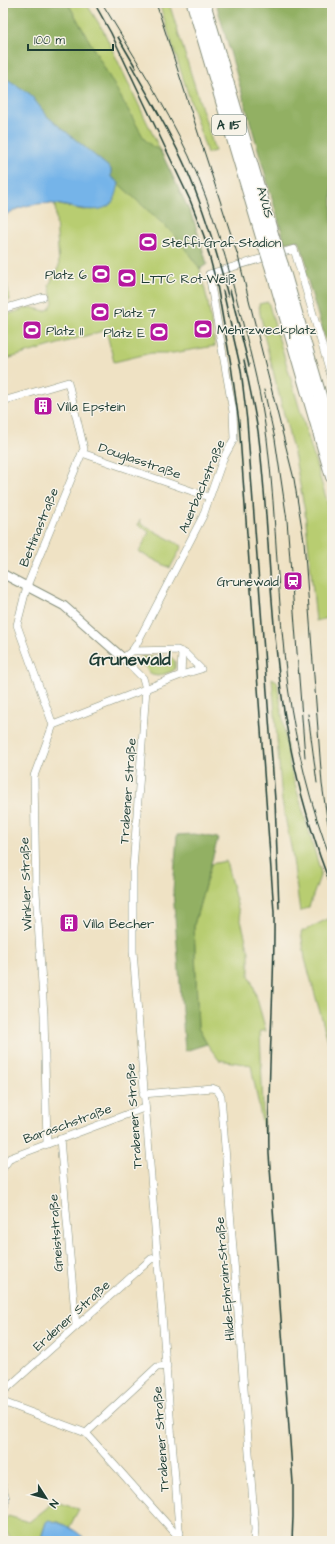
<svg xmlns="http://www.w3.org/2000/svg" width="335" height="1544" font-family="'Architects Daughter',sans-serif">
<rect width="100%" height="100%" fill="#f7f3e8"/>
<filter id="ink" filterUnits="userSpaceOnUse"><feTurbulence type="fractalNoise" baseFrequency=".025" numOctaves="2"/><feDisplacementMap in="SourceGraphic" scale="8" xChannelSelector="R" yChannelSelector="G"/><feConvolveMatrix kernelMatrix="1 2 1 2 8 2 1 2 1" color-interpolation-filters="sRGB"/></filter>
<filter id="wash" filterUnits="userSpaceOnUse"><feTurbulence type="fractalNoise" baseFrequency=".012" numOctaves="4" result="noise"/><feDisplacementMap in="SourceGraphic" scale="16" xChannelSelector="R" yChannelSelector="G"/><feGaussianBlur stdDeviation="0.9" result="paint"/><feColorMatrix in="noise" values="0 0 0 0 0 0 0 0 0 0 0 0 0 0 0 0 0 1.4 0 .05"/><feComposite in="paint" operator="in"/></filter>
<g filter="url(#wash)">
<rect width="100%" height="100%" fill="#efe2c4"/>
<g fill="#b8cd71" stroke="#6c8552">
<path d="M3,3h83l17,27 91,191 13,43 -7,5 8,34 7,43 -42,7h-22l-37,9 -8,-32 -103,30v-44l27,-9 15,4 4,-2 4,-6 -4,-18 10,-19 -4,-62 28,6 20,-2 -96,-128 -4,-1z"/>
<path d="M159,3h10l46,148 -8,2z"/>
<path d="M3,265l7,35 -7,2z"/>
<path d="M268,302l64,216v99l-16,4 -11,-109 -10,-54 -33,-131 1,-1 -3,-12 -1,-10z"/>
<path d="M140,519l1,5 41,22 -12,22 -31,-16 10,-20 -11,-7z"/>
<path d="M141,657h30l4,4v7l-2,3 -15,5 -6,-1 -12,-14z"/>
<path d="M272,678l5,3 13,86 31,106 -12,34 -9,5 -8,-60 -10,-51z"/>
<path d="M226,861l23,91v23l5,13 12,43h-6l4,102 -13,-68 -32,-5 -12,-16 -9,-16 -4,-103 17,-61z"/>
<path d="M332,917v138l-27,-96 -4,-27z"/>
<path d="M49,1500l30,9 -10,19 -10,-6h-13l-6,19h-26l-11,-12v-5l5,-8 21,6 19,-15z"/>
</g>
<g fill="#92b063" stroke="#58764c">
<path d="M3,3h65l77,137 8,7 7,3 34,71 13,43 -7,5 -26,-35 -63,-57v-8l-63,-52 -19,-24 -22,-13 -4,-1z"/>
<path d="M216,3h116v360l-27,-92 3,-3 -9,-28 -14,3z"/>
<path d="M194,834l24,4 -24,87 4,103 9,16 -22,7 -12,-160 4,-56z"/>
</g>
<g fill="#75b4e9" stroke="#4a788e">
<path d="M3,79h4l22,14 19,24 63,52v8l8,6c-1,5 -2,10 -4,15 -10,21 -43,8 -60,6 -19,-2 -37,2 -52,13z"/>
<path d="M49,1520c13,3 29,10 37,21h-46l6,-19z"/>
</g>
</g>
<g filter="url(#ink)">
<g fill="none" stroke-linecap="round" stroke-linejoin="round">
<g stroke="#87907c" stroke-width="8">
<g id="minor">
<path d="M3,309l40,-12"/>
<path d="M3,401l65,-19 16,67 -2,4 127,44"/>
<path d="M181,675l1,-23"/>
<path d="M53,725l-36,-100 10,-39 55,-133"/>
<path d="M143,1094l69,-6 5,2 4,6 34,433 -1,12"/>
<path d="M60,1139l16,187"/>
<path d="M47,1144l-3,-129 -8,-124 -2,-115 19,-51 128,-50 20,-6 -15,-15 -9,-4 -45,1"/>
<path d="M3,1168l7,-10 134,-50"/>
<path d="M3,1392l148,-133 5,-1"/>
<path d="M3,1402l83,31 89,100h5"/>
<path d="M86,1433l71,-66 10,-1"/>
<path d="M3,1487l3,12 -3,15"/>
<path d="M180,1541l-47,-590v-82l13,-180 -3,-11 -20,-20 9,-7 4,-6 67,-129 20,-57 11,-20 -1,-27 -24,-138 85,-25 38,130"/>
</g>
</g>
<g stroke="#87907c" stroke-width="10">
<path id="tertiary" d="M3,574l61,32 59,52"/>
</g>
<g stroke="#87907c" stroke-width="14">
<g id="motorway">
<path d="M193,3l72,244"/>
<path d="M204,3l71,241"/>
<path d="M282,265l50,172"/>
<path d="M272,269l60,208"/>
</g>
</g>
<use href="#minor" stroke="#fff" stroke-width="7"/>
<use href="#tertiary" stroke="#fff" stroke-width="8"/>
<use href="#motorway" stroke="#fff" stroke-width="12"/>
<g stroke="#1f3d34" stroke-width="1">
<path d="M102,3c30,50 62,100 87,153 24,53 39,108 53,164 10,39 20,79 25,119 10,82 10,165 21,248 8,59 22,118 44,175"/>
<path d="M156,3l82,253 56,223 10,62 18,243 5,34 5,25"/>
<path d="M264,390l11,49 12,81 18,237"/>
<path d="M308,714l9,69"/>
</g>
<g stroke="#1f3d34" stroke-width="1.5">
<path d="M97,8l14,25 79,167 14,36 13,49 14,80 8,57 35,490c1,81 -7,161 -5,242l24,329v34l-1,24"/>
<path d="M118,37l18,31"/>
<path d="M131,65c19,33 39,67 55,103 18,41 31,84 42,128"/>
<path d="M230,290l19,76"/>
<path d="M223,291l18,79 6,51 28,379 4,108"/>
<path d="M244,360c5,24 10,47 14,71 11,86 11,173 23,259 9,68 26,135 51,199"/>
</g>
<g stroke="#87907c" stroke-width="14" stroke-linecap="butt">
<g id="motorway-bridge">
<path d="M275,244l7,21"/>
<path d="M265,247l7,22"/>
</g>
</g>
<use href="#motorway-bridge" stroke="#fff" stroke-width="12"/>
</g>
</g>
<defs>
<g id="stadium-square" transform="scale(1)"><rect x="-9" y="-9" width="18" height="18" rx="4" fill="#b5179e" stroke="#f7f3e8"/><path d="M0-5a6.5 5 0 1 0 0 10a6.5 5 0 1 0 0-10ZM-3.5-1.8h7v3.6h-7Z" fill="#fff"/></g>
<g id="building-square" transform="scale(1)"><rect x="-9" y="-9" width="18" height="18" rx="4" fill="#b5179e" stroke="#f7f3e8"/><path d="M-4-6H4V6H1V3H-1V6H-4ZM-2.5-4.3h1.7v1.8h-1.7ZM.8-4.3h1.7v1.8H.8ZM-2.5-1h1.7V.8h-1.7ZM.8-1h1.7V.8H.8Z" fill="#fff"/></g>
<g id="station-square" transform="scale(1)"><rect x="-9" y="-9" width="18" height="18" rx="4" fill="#b5179e" stroke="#f7f3e8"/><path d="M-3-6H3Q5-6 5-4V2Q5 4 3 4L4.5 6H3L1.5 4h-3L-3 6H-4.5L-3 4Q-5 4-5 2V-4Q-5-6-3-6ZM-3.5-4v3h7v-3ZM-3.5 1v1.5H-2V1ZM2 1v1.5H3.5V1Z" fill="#fff"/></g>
</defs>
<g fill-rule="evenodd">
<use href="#stadium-square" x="148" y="242"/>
<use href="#stadium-square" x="101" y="274"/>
<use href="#stadium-square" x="127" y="278"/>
<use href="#stadium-square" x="100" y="312"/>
<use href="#stadium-square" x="203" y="329"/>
<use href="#stadium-square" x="32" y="330"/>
<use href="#stadium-square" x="159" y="332"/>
<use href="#building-square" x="43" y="406"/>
<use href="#station-square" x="293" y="581"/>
<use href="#building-square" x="69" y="923"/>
</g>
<g text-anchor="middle" stroke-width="3" stroke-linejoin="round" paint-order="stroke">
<rect fill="#f7f3e8" stroke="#60746a" stroke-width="1" x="212" y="115" width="34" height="20" rx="3"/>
<g font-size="12" font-weight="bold" fill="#1f3d34">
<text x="229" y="129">A 115</text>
</g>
<g font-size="13" fill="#1f3d34" stroke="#f7f3e8">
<text transform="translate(266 202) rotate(74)" y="5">AVUS</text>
<text transform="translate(140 460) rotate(19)" y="5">Douglasstraße</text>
<text transform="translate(201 486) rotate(-67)" y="5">Auerbachstraße</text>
<text transform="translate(38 527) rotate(-68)" y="5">Bettinastraße</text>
<text transform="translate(127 791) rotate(-86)" y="5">Trabener Straße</text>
<text transform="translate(25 884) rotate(-92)" y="5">Winkler Straße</text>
<text transform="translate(133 1116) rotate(-94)" y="5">Trabener Straße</text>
<text transform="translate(67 1123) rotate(-20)" y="5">Baraschstraße</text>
<text transform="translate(55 1233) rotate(-94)" y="5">Gneiststraße</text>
<text transform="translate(224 1279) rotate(-95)" y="5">Hilde-Ephraim-Straße</text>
<text transform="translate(71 1315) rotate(-42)" y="5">Erdener Straße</text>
<text transform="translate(160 1439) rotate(-94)" y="5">Trabener Straße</text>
</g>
<g font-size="13" fill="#1f3d34" stroke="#f7f3e8" text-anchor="start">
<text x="162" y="247">Steffi-Graf-Stadion</text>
<text x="87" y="279" text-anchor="end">Platz 6</text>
<text x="141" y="283">LTTC Rot-Weiß</text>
<text x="114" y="317">Platz 7</text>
<text x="217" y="334">Mehrzweckplatz</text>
<text x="46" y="335">Platz 11</text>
<text x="145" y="337" text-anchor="end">Platz E</text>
<text x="57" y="411">Villa Epstein</text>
<text x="279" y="586" text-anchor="end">Grunewald</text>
<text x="83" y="928">Villa Becher</text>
</g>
<g font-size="17" font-weight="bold" fill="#1f3d34" stroke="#f7f3e8">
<text x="130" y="665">Grunewald</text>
</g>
</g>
<rect width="335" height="1544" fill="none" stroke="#f7f3e8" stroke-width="16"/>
<g transform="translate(46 1498) rotate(126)" stroke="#f7f3e8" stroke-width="3" paint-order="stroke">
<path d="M0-3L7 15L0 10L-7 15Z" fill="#1f3d34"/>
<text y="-6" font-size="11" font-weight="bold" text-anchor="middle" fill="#1f3d34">N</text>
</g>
<path d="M28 44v6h85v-6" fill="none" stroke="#1f3d34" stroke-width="2"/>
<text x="34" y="44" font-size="12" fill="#1f3d34" stroke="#f7f3e8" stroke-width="3" paint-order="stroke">100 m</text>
</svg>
